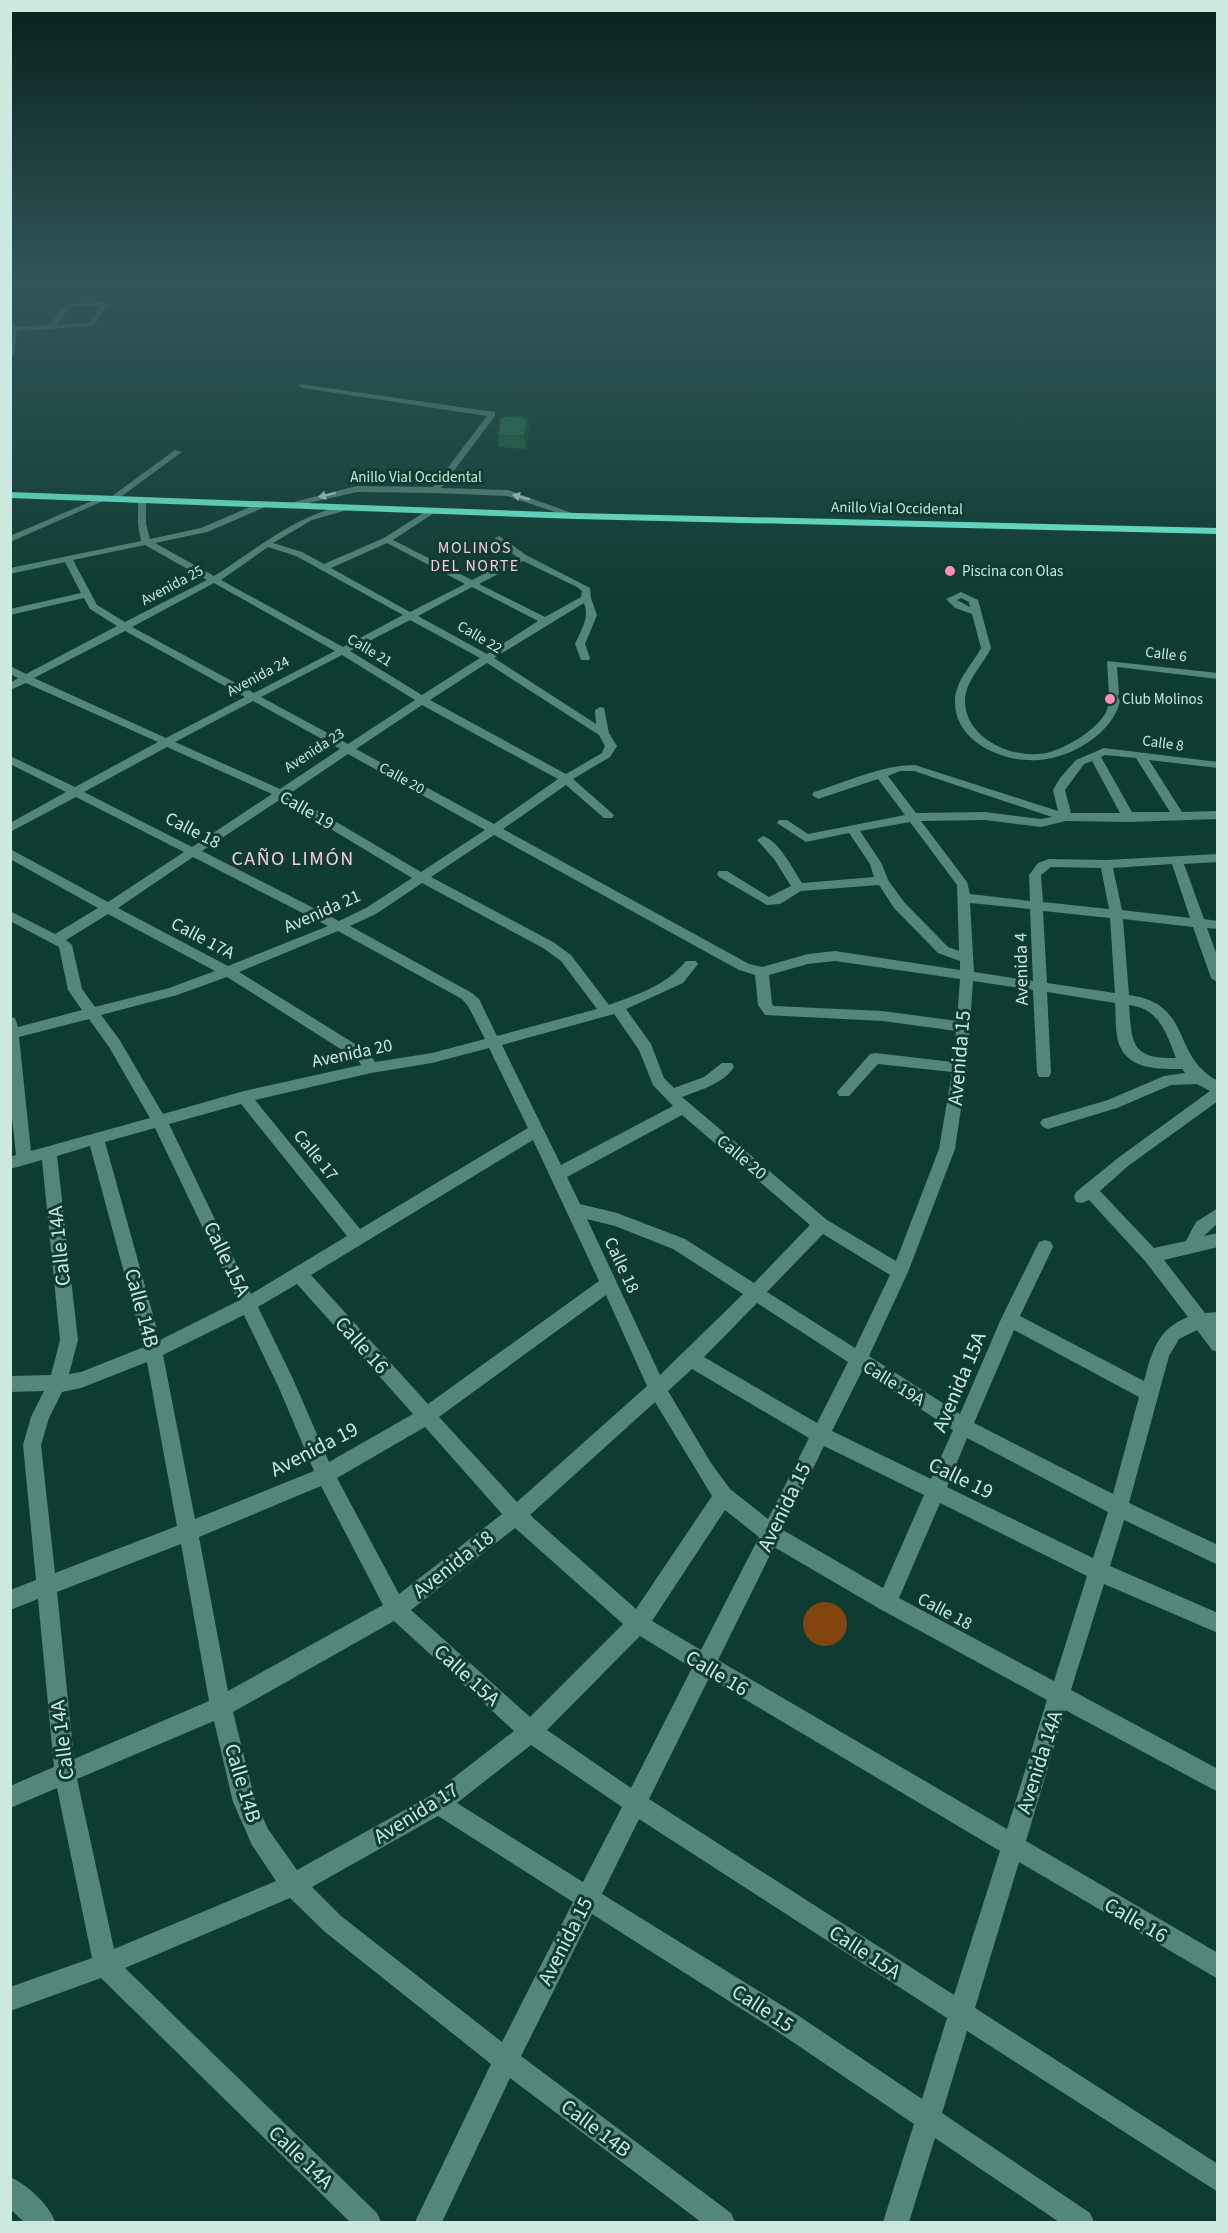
<svg xmlns="http://www.w3.org/2000/svg" width="1228" height="2233" font-family="'Source Sans 3',sans-serif">
<rect width="100%" height="100%" fill="#0f3c32"/>
<circle fill="#83440d" cx="825" cy="1624" r="22"/>
<g fill="none" stroke-linecap="round" stroke-linejoin="round">
<path stroke="#6950a3" stroke-width="2" d="M1200,284l18,1"/>
<g fill="#548679" fill-rule="evenodd">
<path d="M105,302l3,2 -14,22 -77,5 -3,23 -4,2v-38l6,9 33,-2 18,-22zM71,306h29l-10,17 -33,2z"/>
<path d="M300,384l195,28v4l-54,72 67,2 72,26 -7,2 -66,-22 -72,-3 -78,-1 -71,16v-4l71,-18 76,1 54,-71 -184,-28 -4,-2z"/>
<path d="M175,450l7,2 -67,49 -7,-2 -98,43v-6l91,-39 7,2z"/>
<path d="M142,497l4,3v24l4,15 51,-11 58,-25h6v4l-58,25 -52,11 59,33c43,-27 79,-59 130,-71l3,1v4l-35,10 -39,23 29,9 22,12 60,-26 47,-30 4,3 -1,2 -41,27 79,40 45,-23 -21,-16 -2,-2 5,-3 27,19 64,33 1,10 6,17 -12,29 5,14 -1,2h-8l-6,-16c6,-14 15,-26 9,-41l-90,55 102,66 -1,-14 5,-3 4,1 5,25 8,13 -7,11 -37,22 41,36 -2,3h-8l-38,-33 -63,44 246,135 13,3 46,-13 27,-3 125,19v-9l-22,-8 -44,-45 -15,-23 -78,6 -21,13 -13,1 -48,-28 -2,-3 2,-3h8l42,26 22,-11 -17,-27 -17,-19 6,-4c17,6 29,32 39,47l72,-6 -4,-13 -21,-31 -43,9 -29,-19 2,-3h8l21,14 97,-19 -27,-36 -60,20 -6,-4 2,-3c33,-10 67,-27 101,-27l143,46 -5,-21 7,-12 16,-18 28,-12 114,14v6l-69,-8 33,52 36,-1v8l-89,3 -63,-1 -25,6 -56,-7 -64,1 46,61 3,12 60,7 -1,-26 9,-12 11,-4 57,1 112,-6v8l-34,2 20,55 14,2v8l-11,-1 11,30v25l-7,-5 -18,-51 -70,-8 6,76c65,9 41,61 89,86v20l-90,65 -28,25 54,57 32,-7 10,-19 22,-14v15l-14,13 14,-3v14l-54,13 41,53 13,-1v40l-6,-2 -15,-20 -18,9 -10,17 -40,147 89,42v20l-94,-45 -14,46 108,47v20l-114,-49 -33,106 147,79v23l-153,-82 -39,131 192,112v26l-199,-117 -44,146 243,156v28l-251,-161 -25,82 148,100 4,9h-35l-124,-84 -26,84h-26l31,-98 -133,-90 -189,-120 -71,142 210,157 4,9h-34l-191,-144 -68,144h-27l76,-158 -166,-132 -35,-34 -165,70 252,245 4,9h-31l-249,-244 -91,33v-24l82,-29 -35,-170 -47,20v-22l44,-19 -16,-168 -28,11v-20l26,-10 -13,-135 8,-28 13,-26 -34,1v-16l41,-1 9,-35 -18,-180 -32,9v-12l6,-2 -6,-55v-83l5,1 3,9 64,-17 -14,-20 -9,-43 -49,-26v-10l45,23 43,-26 -88,-49v-10l98,53 76,-50 -108,-55 -66,35v-9l56,-31 -56,-28v-8l65,31 83,-45 -132,-59 -16,7v-7l8,-5 -8,-4v-8l16,8 91,-48 -27,-17 -6,-11 -74,17v-6l71,-16 -16,-31 -55,12v-6l131,-27 -3,-17v-24zM387,543l78,41 -55,28 -79,-44zM145,545l62,35 -82,42 -28,-17 -24,-45zM268,547l28,9 107,59 -60,32 -122,-67zM523,561l54,26 5,4 -1,6 -36,20 -66,-33zM214,583l121,68 -81,42 -122,-66zM472,587l66,34 -51,33 -69,-38zM410,620l70,38 -58,37 -72,-44zM125,631l120,66 -79,41 -132,-60zM342,655l73,45 -67,44 -87,-47zM487,663l112,72 6,11 -3,7 -36,21 -136,-74zM253,701l87,48 -60,40 -105,-47zM422,705l136,74 -64,45 -138,-75zM167,747l105,47 -80,53 -108,-55zM348,754l137,76 -64,42 -132,-78zM1105,755l31,3 34,54h-38l-31,-55zM1092,761l28,52h-49l-6,-23 19,-26zM900,771h14l138,46 -11,2 -56,-7 -69,1 -28,-37zM281,799l131,79 -46,30 -27,13 -137,-70zM910,822l47,63 2,66 -11,-4 -44,-45 -16,-22 -6,-16 -22,-33zM494,835l245,135 16,5 3,30 7,10 118,6 73,10 -3,31 -78,-9 -5,1 -33,38 2,4h10l29,-32 74,8 -13,77 -43,112 -69,-41 -145,-123c18,-7 41,-13 52,-30l-2,-4h-10l-18,14 -30,11 -10,-10 -13,-34 -25,-35 57,-26 15,-19 -2,-3h-10c-22,26 -46,32 -77,44l-38,-50 -18,-13 -122,-65zM193,857l135,69 -100,40 -110,-58zM1172,864l18,54 -68,-8 -9,-42zM1051,867l50,1 8,41 -66,-7 -2,-27zM422,883l121,65 18,13 36,48 -100,27 -18,-37 -7,-6 -122,-67 26,-12zM970,903l60,6 3,72 -59,-9zM1043,911l67,7 5,75 -68,-10zM108,914l107,57 -46,17 -74,19 -13,-18 -10,-44 -6,-5zM338,931l124,68 6,7 17,33 -53,14 -57,9 -7,-10 -129,-80zM835,961l125,18 -3,42 -74,-10 -109,-5 -2,-2 -3,-29 39,-11zM227,977l131,83 3,5 -117,26 -81,23 -44,-75 -18,-24 76,-20zM973,981l60,9 4,83 2,4h10l2,-4 -4,-81 68,11c1,11 0,26 3,38 8,29 40,28 64,28l3,4 -21,3 -56,24 -65,19 -3,4 3,4 5,2 69,-21 54,-23 26,-1 13,7 -92,67 -42,34 -2,5 2,5 6,1 7,-3 56,61 43,56c-31,12 -36,35 -44,64l-124,-65 33,-69 -2,-5 -6,-2 -6,2 -38,77 -41,95 -91,-58 39,-84 47,-123 12,-81zM1129,1005c31,4 37,28 47,53 -45,1 -44,-14 -47,-53zM614,1014l25,36 14,35 20,21 -112,59 -59,-120zM89,1019l20,28 41,71 -119,33 -12,-114zM489,1048l39,80 -168,101 -105,-129 116,-27 61,-10zM241,1104l106,132 -96,58 -82,-170zM682,1115l128,110 -56,58 -69,-44 -68,-26 -37,-9 -13,-27zM155,1128l83,173 -78,39 -55,-198zM533,1140l66,141 -171,123 -117,-129zM90,1146l54,201 -63,25 -12,2 9,-34 -21,-184zM587,1219l28,7 58,23 70,45 -83,81zM823,1234l67,41 -35,73 -88,-56zM297,1284l116,130 -84,48 -36,-83 -35,-72zM606,1295l41,91 -130,116 -78,-85zM757,1303l91,59 -31,61 -113,-66zM244,1315l35,73 35,83 -119,48 -32,-164zM1014,1330l125,67 -26,97 -139,-71zM147,1362l30,164 -122,47 -14,-128 8,-27 13,-26 19,-4zM692,1369l117,69 -41,81 -38,-30 -19,-26 -43,-72zM862,1371l91,59 -22,49 -99,-48zM655,1402l57,94 -76,113 -106,-94zM425,1427l77,87 -103,80 -62,-116zM967,1438l141,74 -15,46 -146,-71zM824,1446l100,49 -41,93 -100,-58zM321,1486l62,119 -155,86 -29,-154zM940,1503l147,73 -33,105 -155,-83zM725,1510l34,27 -58,113 -49,-29zM515,1528l108,96 -93,93 -119,-107zM181,1544l28,157 -135,58 -17,-167zM774,1547l106,62 167,91 -40,129 -289,-169zM394,1621l120,110 -84,65 -133,74 -29,-41 -13,-29 -22,-88zM640,1636l52,32 -61,120 -84,-58zM709,1678l291,173 -46,144 -305,-196zM214,1721l19,81 19,43 24,36 -162,68 -37,-170zM531,1745l91,62 -39,75 -126,-79zM438,1816l135,86 -71,140 -161,-126 -29,-29zM639,1819l308,199 -25,81 -123,-83 -197,-122z"/>
<path d="M961,592l17,8 13,48c-8,17 -26,33 -26,53 0,40 55,62 88,50 17,-6 39,-19 50,-34 5,-6 5,-14 9,-20l-3,-3 -2,-33 111,12v6l-101,-12 2,27 -2,2 3,5c-7,32 -49,57 -81,59 -35,3 -85,-18 -84,-59 0,-20 17,-36 26,-53l-9,-34 -17,-6 -9,-9zM961,598l8,4 1,5 -13,-7z"/>
<path d="M10,2177c17,7 40,29 45,45h-31l-14,-13z"/>
</g>
<path fill="#6ff9d9" fill-rule="evenodd" d="M10,492l566,21 642,15v6l-642,-15 -566,-21z"/>
</g>
<path fill="#1f633e" d="M528,420l1,13 -4,16 -26,-2 -1,-12z"/>
<path fill="#195032" d="M528,420l1,13 -4,16 -1,-13z"/>
<path fill="#247348" stroke="#195032" stroke-width="1.5" d="M505,416l18,1 5,3 -4,16 -26,-1 2,-16z"/>
<defs><path id="oneway-solid" d="M-6-.8H1V-3.2L6.5 0L1 3.2V.8H-6Z" transform="scale(1.5)"/></defs>
<g fill="#b4d5cb">
<use href="#oneway-solid" transform="translate(327 495) rotate(166)"/>
<use href="#oneway-solid" transform="translate(521 497) rotate(-164)"/>
</g>
<linearGradient id="sky" x2="0" y2="1"><stop stop-color="#08211c"/><stop offset="0.48" stop-color="#31565a"/><stop offset="1" stop-color="#31565a" stop-opacity="0"/></linearGradient>
<rect width="1228" height="596" fill="url(#sky)"/>
<g fill="#fe8ebb" stroke="#0f3c32" stroke-width="2">
<circle cx="950" cy="571" r="6"/>
<circle cx="1110" cy="699" r="6"/>
</g>
<g text-anchor="middle" stroke-width="6" stroke-linejoin="round" paint-order="stroke">
<g font-size="15" fill="#cce9e0" stroke="#0f3c32">
<text x="416" y="482">Anillo Vial Occidental</text>
<text transform="translate(897 508) rotate(1)" y="5">Anillo Vial Occidental</text>
<text transform="translate(172 585) rotate(-28)" y="5">Avenida 25</text>
<text transform="translate(480 637) rotate(31)" y="5">Calle 22</text>
<text transform="translate(370 650) rotate(31)" y="5">Calle 21</text>
<text transform="translate(1166 654) rotate(7)" y="5">Calle 6</text>
<text transform="translate(258 676) rotate(-28)" y="5">Avenida 24</text>
<text transform="translate(1163 743) rotate(8)" y="5">Calle 8</text>
<text transform="translate(314 750) rotate(-33)" y="5">Avenida 23</text>
<text transform="translate(402 778) rotate(29)" y="5">Calle 20</text>
</g>
<g font-size="15" fill="#cce9e0" stroke="#0f3c32" text-anchor="start">
<text x="962" y="576">Piscina con Olas</text>
<text x="1122" y="704">Club Molinos</text>
</g>
<g font-size="16" letter-spacing="1.5" fill="#fccadc" stroke="#0f3c32">
<text x="475" y="553">MOLINOS<tspan x="475" dy="18">DEL NORTE</tspan></text>
</g>
<g font-size="18" fill="#cce9e0" stroke="#0f3c32">
<text transform="translate(307 810) rotate(30)" y="6">Calle 19</text>
<text transform="translate(193 830) rotate(27)" y="6">Calle 18</text>
<text transform="translate(322 911) rotate(-24)" y="6">Avenida 21</text>
<text transform="translate(203 938) rotate(28)" y="6">Calle 17A</text>
<text transform="translate(1021 969) rotate(-91)" y="6">Avenida 4</text>
<text transform="translate(352 1053) rotate(-12)" y="6">Avenida 20</text>
<text transform="translate(316 1155) rotate(51)" y="6">Calle 17</text>
<text transform="translate(742 1157) rotate(40)" y="6">Calle 20</text>
<text transform="translate(622 1265) rotate(65)" y="6">Calle 18</text>
<text transform="translate(894 1383) rotate(32)" y="6">Calle 19A</text>
<text transform="translate(945 1611) rotate(28)" y="6">Calle 18</text>
</g>
<g font-size="20" letter-spacing="1.5" fill="#fccadc" stroke="#0f3c32">
<text x="293" y="865">CAÑO LIMÓN</text>
</g>
<g font-size="21" fill="#cce9e0" stroke="#0f3c32">
<text transform="translate(959 1058) rotate(-85)" y="7">Avenida 15</text>
<text transform="translate(59 1246) rotate(-96)" y="7">Calle 14A</text>
<text transform="translate(227 1259) rotate(64)" y="7">Calle 15A</text>
<text transform="translate(142 1308) rotate(75)" y="7">Calle 14B</text>
<text transform="translate(362 1345) rotate(48)" y="7">Calle 16</text>
<text transform="translate(959 1382) rotate(-67)" y="7">Avenida 15A</text>
<text transform="translate(314 1449) rotate(-27)" y="7">Avenida 19</text>
<text transform="translate(961 1478) rotate(26)" y="7">Calle 19</text>
<text transform="translate(784 1507) rotate(-64)" y="7">Avenida 15</text>
<text transform="translate(453 1564) rotate(-38)" y="7">Avenida 18</text>
<text transform="translate(717 1673) rotate(31)" y="7">Calle 16</text>
<text transform="translate(467 1675) rotate(42)" y="7">Calle 15A</text>
<text transform="translate(62 1740) rotate(-97)" y="7">Calle 14A</text>
<text transform="translate(1039 1762) rotate(-72)" y="7">Avenida 14A</text>
<text transform="translate(243 1783) rotate(73)" y="7">Calle 14B</text>
<text transform="translate(416 1813) rotate(-32)" y="7">Avenida 17</text>
<text transform="translate(1136 1920) rotate(30)" y="7">Calle 16</text>
<text transform="translate(565 1941) rotate(-63)" y="7">Avenida 15</text>
<text transform="translate(865 1952) rotate(33)" y="7">Calle 15A</text>
<text transform="translate(763 2008) rotate(33)" y="7">Calle 15</text>
<text transform="translate(596 2128) rotate(37)" y="7">Calle 14B</text>
<text transform="translate(301 2157) rotate(44)" y="7">Calle 14A</text>
</g>
</g>
<rect width="1228" height="2233" fill="none" stroke="#cce9e0" stroke-width="24"/>
</svg>
